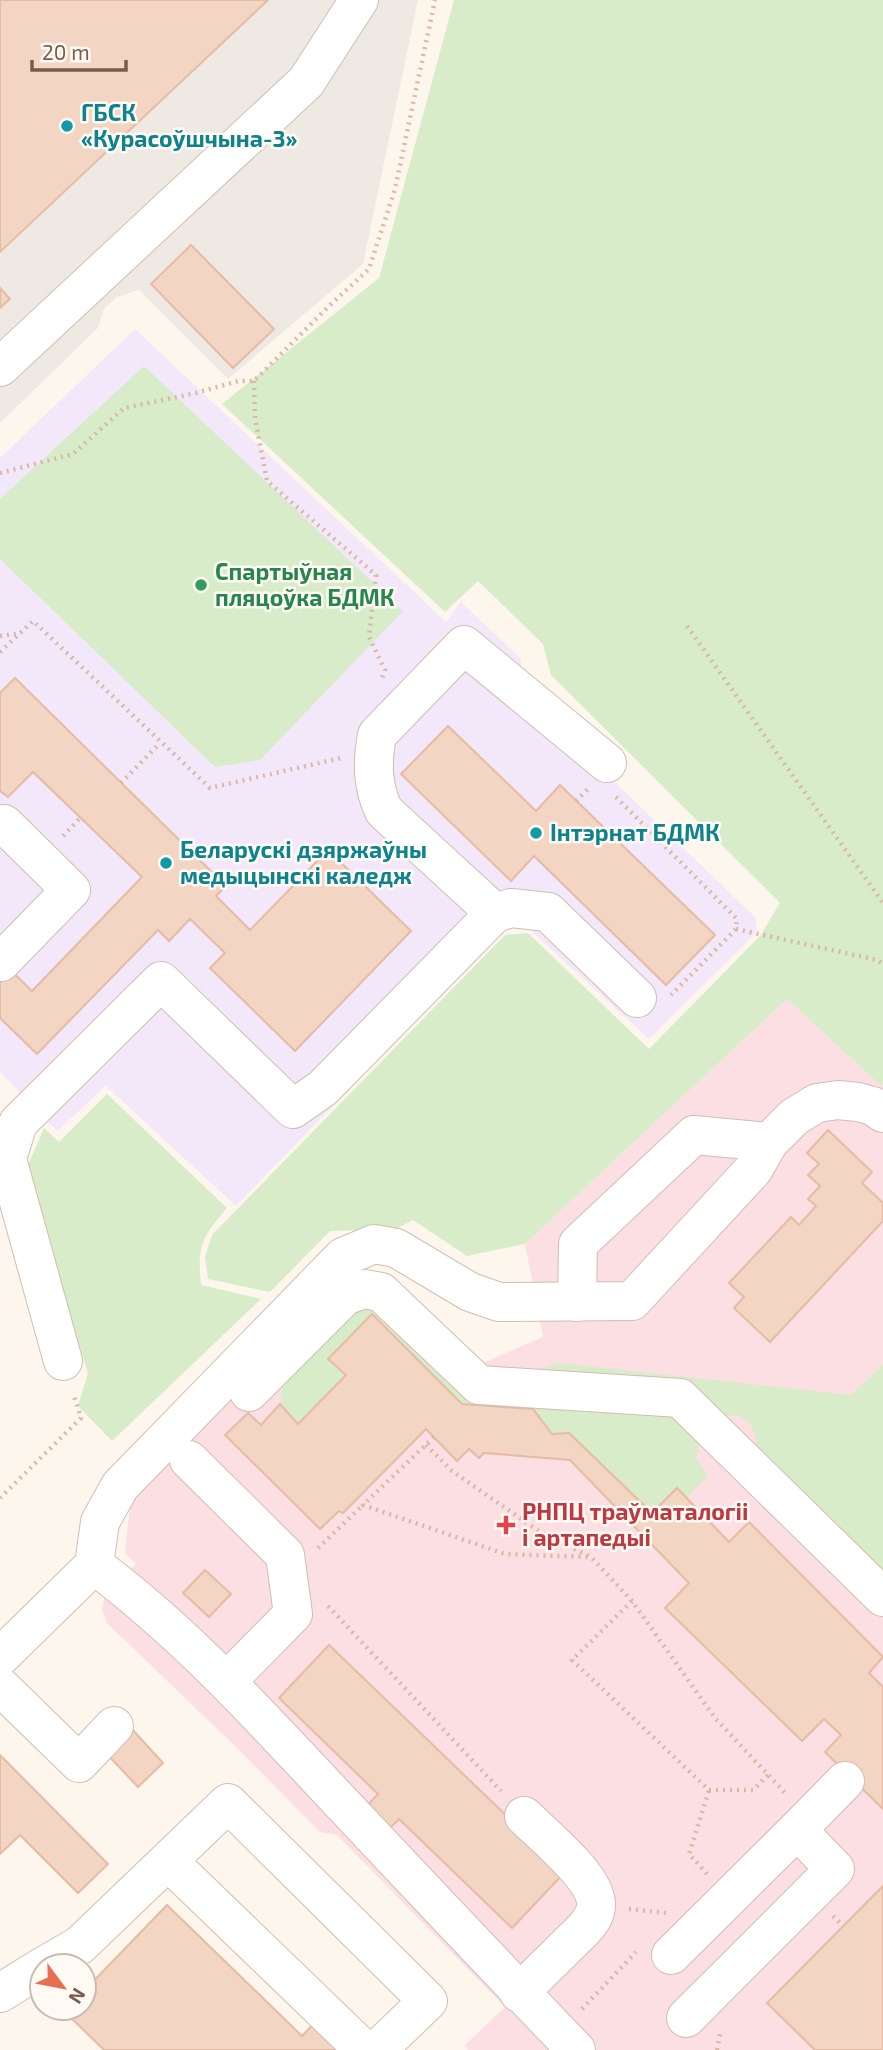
<svg xmlns="http://www.w3.org/2000/svg" width="883" height="2050" font-family="'Exo 2',sans-serif">
<rect width="100%" height="100%" fill="#fdf6ec"/>
<path fill="#efe9e4" d="M0,0h418l-55,264 -135,115 -89,-89 -22,7 -13,12 -6,19 -98,95z"/>
<path fill="#f3e8fa" d="M135,329l311,293 15,-20 60,57 1,34 234,225v15l-107,106 -121,-111 -24,1 -268,277 -130,-120 -49,45 -57,-59v-614z"/>
<path fill="#fbdfe3" d="M787,999l93,86h3v965h-415l-4,-4 41,-39 -168,-172 -17,-3 -84,-85 -129,-124 -5,-13 3,-16 31,-30 -11,-11 6,-55 216,-215 35,-11 96,93 65,-28 -18,-93z"/>
<g fill="#d8ecc9">
<path d="M454,0h429v1085h-3l-93,-86 -262,245 -58,12 -54,-36 -17,9 -66,2 -60,61 -62,-13 -3,-22 7,-22 293,-300 23,-2 121,116 111,-113 20,-33 -229,-228 -8,-31 -65,-63 -33,31 -223,-208 157,-126z"/>
<path d="M144,366l259,245 -143,149 -45,7 -215,-208v-60z"/>
<path d="M107,1094l120,114c-25,29 -30,38 -26,77l60,14 -149,142 -34,-35 10,-33 -63,-201 19,-44 15,14z"/>
<path d="M372,1298l100,94 206,15 23,33 -5,18 12,17 -21,23 -10,-10 -25,25 -83,-80 -17,1 -19,-25 -71,-5 -90,-90 -43,44 17,17 -48,49 -18,-20 3,-34z"/>
<path d="M558,1363l293,32 32,-30v221l-126,-139c-3,-24 -11,-35 -36,-31l-187,-45z"/>
</g>
<g fill="#f3d5c3" stroke="#e6bba3" stroke-width="2">
<path d="M0,0h268l-268,252z"/>
<path d="M191,245l83,84 -41,39 -82,-84z"/>
<path d="M0,288l10,11 -10,9z"/>
<path d="M15,678l211,208 -10,10 34,34 78,-80 83,81 -116,120 -85,-83 15,-15 -35,-34 -21,22 -11,-11 -121,124 -37,-36v-58l32,31 110,-114 -109,-105 -25,25 -8,-6v-98z"/>
<path d="M448,726l88,85 24,-26 155,150 -49,50 -132,-129 -23,25 -110,-107z"/>
<path d="M828,1130l44,42 -10,11 21,20v18l-113,121 -36,-34 10,-11 -15,-14 62,-66 8,8 17,-19 -8,-7 12,-13 -12,-11 11,-11 -12,-11z"/>
<path d="M372,1314l90,90 71,5 19,25 17,-1 83,80 25,-25 52,54 20,-20 134,135 -14,16 14,14v122l-58,-57 16,-17 -17,-16 -22,22 -137,-133 24,-25 -119,-123 -86,-7 -5,5 -10,-9 -12,12 -31,-32 -83,84 -4,-2 -19,18 -95,-94 23,-22 13,12 19,-21 18,20 48,-49 -18,-16z"/>
<path d="M205,1570l26,24 -22,23 -26,-24z"/>
<path d="M329,1645l236,227 -53,56 -113,-109 -11,11 -23,-22 13,-14 -99,-96z"/>
<path d="M130,1727l33,36 -25,24 -33,-35z"/>
<path d="M0,1755l108,109 -30,29 -58,-58 -20,19z"/>
<path d="M883,1886v164h-68l-48,-47z"/>
<path d="M167,1905l135,131 16,-17 32,31h-246l-40,-39 3,-3h17v-17z"/>
</g>
<g fill="none" stroke-linecap="round" stroke-linejoin="round">
<g stroke="#d1beb0" stroke-width="40">
<g id="minor">
<path d="M0,367l306,-285 53,-82"/>
<path d="M0,828l4,-4 67,66 -70,72"/>
<path d="M495,913l-111,-102c-12,-25 -12,-49 -7,-76l87,-90 143,118"/>
<path d="M577,1302l1,-58 116,-109 75,7"/>
<path d="M63,1361l-56,-202 11,-36 143,-142 132,128 30,-21 172,-175 16,-5 37,4 89,86"/>
<path d="M249,1392l96,-96 19,-7 17,3 98,93 201,13 203,199"/>
<path d="M189,1460l96,95 8,59 -66,67"/>
<path d="M94,1565c90,67 165,150 241,231 80,85 160,170 241,254"/>
<path d="M0,1657l94,-92 6,-43 20,-36 223,-229 31,-13 22,4 74,44 29,10 133,-1 121,-131 16,-28 25,-25 23,-14 21,-3 20,2 15,4 10,7"/>
<path d="M0,1686l79,77 35,-37"/>
<path d="M797,1830l48,-49"/>
<path d="M168,1861l196,189"/>
<path d="M671,1955l126,-125 38,39 -149,149"/>
<path d="M44,1966l36,-21 148,-142 200,198 -51,49"/>
<path d="M0,1993l42,-26"/>
<path d="M519,1993l65,-64c6,-7 12,-14 12,-24 1,-27 -53,-70 -72,-89"/>
</g>
</g>
<g stroke="#d9b8a5" stroke-width="4.5" stroke-dasharray="2 5" stroke-linecap="butt">
<path d="M254,381l1,37 12,63 109,94 -7,62 16,33 -3,8"/>
<path d="M0,473l73,-19 51,-46 72,-15 42,-12h16l76,-76 39,-36 26,-80 40,-189"/>
<path d="M687,626l196,277"/>
<path d="M0,636l16,-2"/>
<path d="M0,652l33,-31 177,167 131,-30"/>
<path d="M121,783l39,-40"/>
<path d="M616,797l121,122 -1,10 -65,66"/>
<path d="M576,801l12,-12"/>
<path d="M63,836l18,-19"/>
<path d="M736,929l141,31 6,4"/>
<path d="M434,1437l-71,68 142,49 82,3"/>
<path d="M426,1445l26,26 88,61 51,25 41,44 83,117 71,76"/>
<path d="M0,1498l81,-80 -8,-25"/>
<path d="M318,1548l45,-43"/>
<path d="M632,1601l-60,59 137,130h44l15,-15"/>
<path d="M328,1606l173,185"/>
<path d="M707,1874l-18,-20 20,-64"/>
<path d="M629,1909l37,4"/>
<path d="M833,1916l10,10"/>
<path d="M582,2009l54,-57"/>
<path d="M717,2050l3,-16"/>
</g>
<use href="#minor" stroke="#fff" stroke-width="38"/>
</g>
<g fill="#0f9aa8" stroke="#fffaf3" stroke-width="2.5">
<circle cx="67" cy="126" r="7"/>
<circle cx="536" cy="833" r="7"/>
<circle cx="166" cy="863" r="7"/>
</g>
<circle fill="#2e9e5b" stroke="#fffaf3" stroke-width="2.5" cx="201" cy="585" r="7"/>
<path fill="#e0444e" stroke="#fffaf3" stroke-width="2.5" d="M502.5 1514.5h7v7h7v7h-7v7h-7v-7h-7v-7h7z"/>
<g text-anchor="middle" stroke-width="5" stroke-linejoin="round" paint-order="stroke">
<g font-size="23" font-weight="bold" fill="#0d838f" stroke="#fffaf3" text-anchor="start">
<text x="81" y="121">ГБСК<tspan x="81" dy="26">«Курасоўшчына-3»</tspan></text>
<text x="550" y="841">Інтэрнат БДМК</text>
<text x="180" y="858">Беларускі дзяржаўны<tspan x="180" dy="26">медыцынскі каледж</tspan></text>
</g>
<g font-size="23" font-weight="bold" fill="#27864d" stroke="#fffaf3" text-anchor="start">
<text x="215" y="580">Спартыўная<tspan x="215" dy="26">пляцоўка БДМК</tspan></text>
</g>
<g font-size="23" font-weight="bold" fill="#be3a42" stroke="#fffaf3" text-anchor="start">
<text x="522" y="1520">РНПЦ траўматалогіі<tspan x="522" dy="26">і артапедыі</tspan></text>
</g>
</g>
<g transform="translate(63 1987) rotate(122)"><circle r="33" fill="#fffaf3" stroke="#cabbb1" stroke-width="2"/>
<path d="M0-5L12 26L0 18L-12 26Z" fill="#e76f51"/>
<text y="-10" font-size="19" font-weight="bold" text-anchor="middle" fill="#7a5c4d">N</text>
</g>
<path d="M32 60v10h94v-10" fill="none" stroke="#7a5c4d" stroke-width="3.5"/>
<text x="42" y="60" font-size="21" fill="#7a5c4d" stroke="#fffaf3" stroke-width="5" paint-order="stroke">20 m</text>
</svg>
